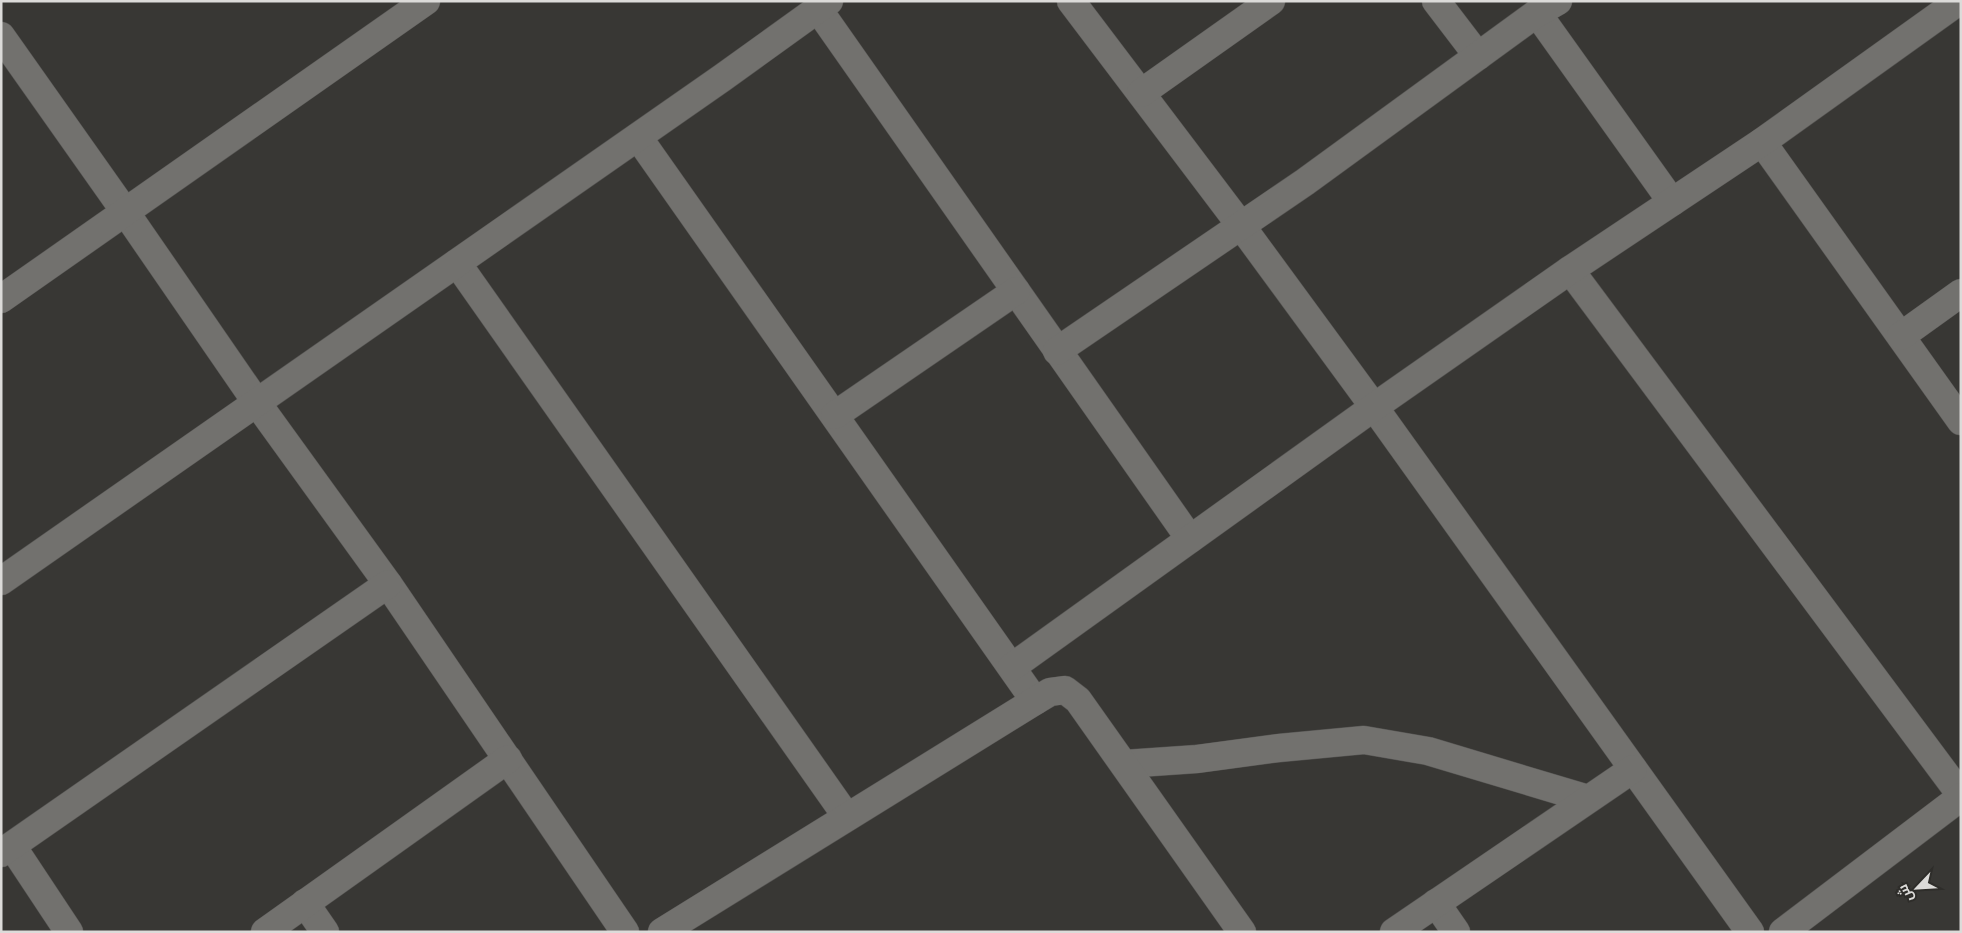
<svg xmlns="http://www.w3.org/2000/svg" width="1962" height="933" font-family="'Noto Sans',Cairo,sans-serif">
<rect width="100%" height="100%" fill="#383734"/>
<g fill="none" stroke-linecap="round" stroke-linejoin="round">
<g stroke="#545351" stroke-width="29">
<g id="street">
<path d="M1071,1l171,226 132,180 376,525"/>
<path d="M1436,1l42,55"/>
<path d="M818,9l372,530"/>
<path d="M1537,13l135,189"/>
<path d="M1,36l125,177 131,190 131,181 237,348"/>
<path d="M1141,93l130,-92"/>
<path d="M638,137l397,564"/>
<path d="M1762,142l199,279"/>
<path d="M457,263l390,554"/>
<path d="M1570,270l391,525"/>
<path d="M1,299l425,-298"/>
<path d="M1901,336l60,-43"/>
<path d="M1057,351l248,-169 232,-169 21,-12"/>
<path d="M835,415l181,-124"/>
<path d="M1,581l721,-503 107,-77"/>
<path d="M1012,667l362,-260 196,-137 192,-128 197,-141"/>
<path d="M1124,764l73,-5 82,-11 85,-8 64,11 160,48"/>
<path d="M12,846l57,86"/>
<path d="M1,853l387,-269"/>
<path d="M305,903l20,29"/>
<path d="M1436,903l20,29"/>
<path d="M265,932l243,-173"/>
<path d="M662,932l373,-231 15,-9 15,-2 13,10 164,232"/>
<path d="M1394,932l239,-163"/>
<path d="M1783,932l178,-135"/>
</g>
</g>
<use href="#street" stroke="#72716e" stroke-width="28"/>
</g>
<rect width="1962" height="933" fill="none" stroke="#dcdbd9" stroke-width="5"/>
<g transform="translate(1917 888) rotate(245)" stroke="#2e2d2a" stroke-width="4" paint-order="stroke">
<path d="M0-4L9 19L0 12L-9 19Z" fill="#dcdbd9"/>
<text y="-8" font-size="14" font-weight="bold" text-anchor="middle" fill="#dcdbd9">ش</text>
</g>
</svg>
